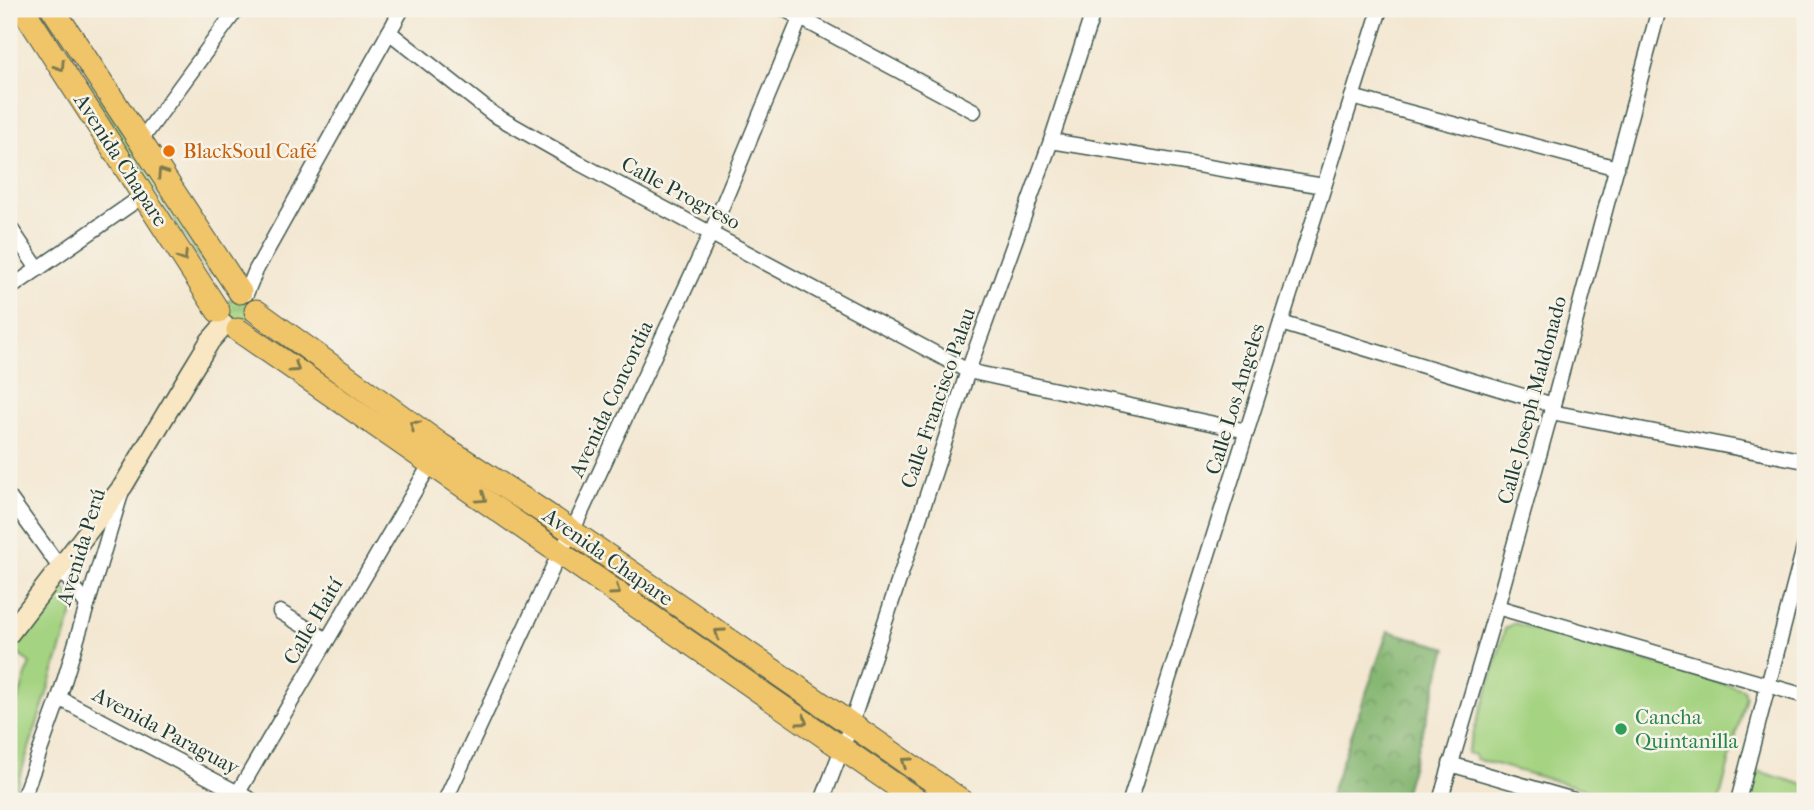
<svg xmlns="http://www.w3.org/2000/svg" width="1814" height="810" font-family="'IM FELL French Canon',serif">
<defs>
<pattern id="grass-tufts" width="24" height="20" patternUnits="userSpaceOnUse" patternTransform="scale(1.75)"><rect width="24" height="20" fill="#a4d381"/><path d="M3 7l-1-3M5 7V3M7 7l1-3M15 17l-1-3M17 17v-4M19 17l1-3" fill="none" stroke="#85ac6a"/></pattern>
<pattern id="forest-crowns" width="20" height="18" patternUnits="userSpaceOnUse" patternTransform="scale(1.75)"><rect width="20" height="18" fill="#83b56f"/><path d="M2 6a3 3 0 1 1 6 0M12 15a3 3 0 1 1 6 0" fill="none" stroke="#6b945c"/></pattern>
</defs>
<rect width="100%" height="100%" fill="#f7f3e8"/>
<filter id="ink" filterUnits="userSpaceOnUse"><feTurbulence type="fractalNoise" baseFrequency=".0143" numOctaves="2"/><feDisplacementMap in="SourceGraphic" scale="14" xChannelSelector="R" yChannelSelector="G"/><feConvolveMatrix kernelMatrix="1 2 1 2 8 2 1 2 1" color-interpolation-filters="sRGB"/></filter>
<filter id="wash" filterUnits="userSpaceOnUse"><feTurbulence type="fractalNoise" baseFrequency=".00686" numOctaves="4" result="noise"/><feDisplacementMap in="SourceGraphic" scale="28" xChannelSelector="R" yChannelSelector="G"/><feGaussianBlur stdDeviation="1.57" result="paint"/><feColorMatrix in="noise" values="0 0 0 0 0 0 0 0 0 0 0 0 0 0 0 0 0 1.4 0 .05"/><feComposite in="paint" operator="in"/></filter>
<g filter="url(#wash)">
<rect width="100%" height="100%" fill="#f3e7d1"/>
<g fill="url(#grass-tufts)" stroke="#62885a" stroke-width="2">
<path d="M33,9h7l175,262 -5,3z"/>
<path d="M232,299h12l6,7 -1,10 -2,3 -8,5 -12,-5 -1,-15z"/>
</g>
<path fill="url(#forest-crowns)" stroke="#517952" stroke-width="2" d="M1388,631l59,17 -45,153h-74z"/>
<g fill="#a4d381" stroke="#62885a" stroke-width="2">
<path d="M62,585l14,18 -64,198h-3v-74l21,-64 -16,-12z"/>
<path d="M1514,623l229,66 3,7 -27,105h-91l-152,-42 -1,-4 -8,-2 16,-50h1l21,-74z"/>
<path d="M1754,770l51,15v16h-61z"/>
</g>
</g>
<g filter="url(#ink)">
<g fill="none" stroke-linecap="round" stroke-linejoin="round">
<g stroke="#3f564c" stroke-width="17">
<g id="street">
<path d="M784,9l190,102"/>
<path d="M389,32l104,82 86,49 389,208 279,60"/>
<path d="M1352,97l265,71"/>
<path d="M141,140l96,-131"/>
<path d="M1051,141l273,45"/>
<path d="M9,226l29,43"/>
<path d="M9,289l135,-94"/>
<path d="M246,294l10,-24 146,-261"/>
<path d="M1281,323l272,82"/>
<path d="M1551,412l254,49"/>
<path d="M9,497l78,108"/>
<path d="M1497,607l308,89"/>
<path d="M280,612l47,28"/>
<path d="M59,698l194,103"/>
<path d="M1450,764l127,37"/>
<path d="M22,801l37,-103 62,-204"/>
<path d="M233,801l198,-338"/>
<path d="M445,801l115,-249 12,-20 139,-299 93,-224"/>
<path d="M822,801l29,-76 117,-354 83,-230 43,-132"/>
<path d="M1130,801l250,-792"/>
<path d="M1440,801l57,-194 56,-202 106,-396"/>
<path d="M1738,801l67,-257"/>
</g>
</g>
<g stroke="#3f564c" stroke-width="22">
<path id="secondary" d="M9,634l114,-148 68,-114 19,-31 14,-16"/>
</g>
<g stroke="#3f564c" stroke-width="25">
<g id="primary">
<path d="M23,9l195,302"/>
<path d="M53,9l187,283"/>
<path d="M256,311l185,134 113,74 408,282"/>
<path d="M238,330l680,471"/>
</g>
</g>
<use href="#street" stroke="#fff" stroke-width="14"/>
<use href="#secondary" stroke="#f9e7c3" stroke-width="19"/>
<use href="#primary" stroke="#f0c469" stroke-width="23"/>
</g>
<defs><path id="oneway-chevron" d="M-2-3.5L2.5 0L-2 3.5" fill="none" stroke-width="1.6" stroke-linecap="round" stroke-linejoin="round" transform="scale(1.75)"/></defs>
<g stroke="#7d7a4c">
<use href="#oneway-chevron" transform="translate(60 66) rotate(57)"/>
<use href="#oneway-chevron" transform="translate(162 173) rotate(-123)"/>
<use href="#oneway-chevron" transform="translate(183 257) rotate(58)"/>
<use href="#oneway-chevron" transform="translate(295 368) rotate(35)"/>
<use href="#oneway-chevron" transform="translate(414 425) rotate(-144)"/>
<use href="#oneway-chevron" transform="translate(482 498) rotate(34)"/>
<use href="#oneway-chevron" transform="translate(616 591) rotate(35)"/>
<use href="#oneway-chevron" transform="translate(719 633) rotate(-145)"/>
<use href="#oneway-chevron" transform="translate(803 721) rotate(35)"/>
<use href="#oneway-chevron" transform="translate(906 762) rotate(-145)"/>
</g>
</g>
<circle fill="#e8710a" stroke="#f7f3e8" stroke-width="2.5" cx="169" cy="151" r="7"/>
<circle fill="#2e9e5b" stroke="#f7f3e8" stroke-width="2.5" cx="1621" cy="729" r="7"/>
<g text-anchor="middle" stroke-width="5" stroke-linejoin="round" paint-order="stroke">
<g font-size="21" fill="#c56008" stroke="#f7f3e8" text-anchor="start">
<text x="183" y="158">BlackSoul Café</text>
</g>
<g font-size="21" fill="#1f3d34" stroke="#f7f3e8">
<text transform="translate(121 160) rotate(57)" y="7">Avenida Chapare</text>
<text transform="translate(681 193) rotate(28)" y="7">Calle Progreso</text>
<text transform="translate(938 398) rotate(-71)" y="7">Calle Francisco Palau</text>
<text transform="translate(611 399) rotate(-65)" y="7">Avenida Concordia</text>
<text transform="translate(1235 399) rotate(-73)" y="7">Calle Los Angeles</text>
<text transform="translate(1532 400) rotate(-75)" y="7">Calle Joseph Maldonado</text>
<text transform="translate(81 547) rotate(-73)" y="7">Avenida Perú</text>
<text transform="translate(608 557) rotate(35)" y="7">Avenida Chapare</text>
<text transform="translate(313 621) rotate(-60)" y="7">Calle Haití</text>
<text transform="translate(166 731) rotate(28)" y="7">Avenida Paraguay</text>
</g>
<g font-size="21" fill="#27864d" stroke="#f7f3e8" text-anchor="start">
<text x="1635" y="724">Cancha<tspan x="1635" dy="24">Quintanilla</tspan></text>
</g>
</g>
<rect width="1814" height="810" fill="none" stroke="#f7f3e8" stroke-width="35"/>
</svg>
